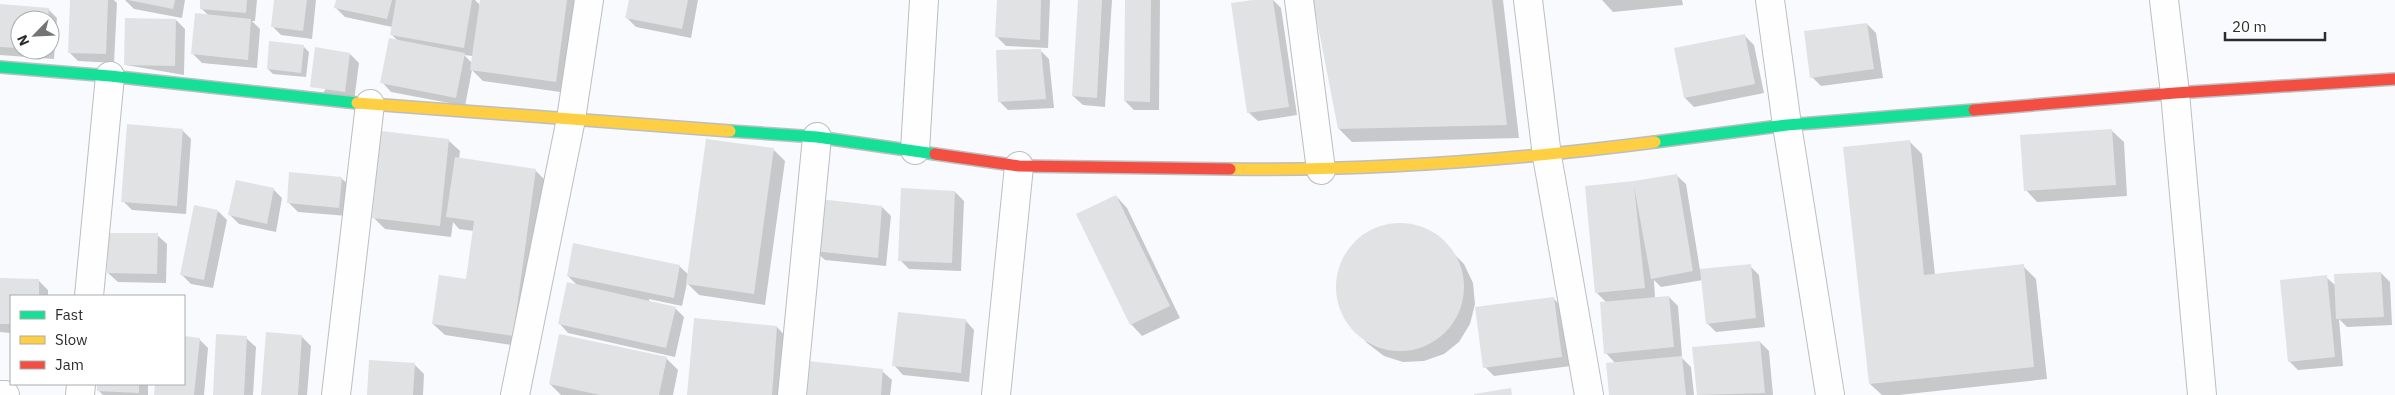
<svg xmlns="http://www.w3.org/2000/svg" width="2395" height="395" font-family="'IBM Plex Sans',sans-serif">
<rect width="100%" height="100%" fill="#f8fafd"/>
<g fill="#0003" fill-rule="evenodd">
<path d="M71,0h43l3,3 -3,60 -36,-2 -9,-9z"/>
<path d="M125,0h60l-3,18 -48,-9z"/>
<path d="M202,0h55l-2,21h-3l8,8 -3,39 -55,-5 -9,-9 16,-38 -8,-8z"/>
<path d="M275,0h41l-4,39 -31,-4 -9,-9z"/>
<path d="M337,0h138l5,5 1,-5h98l-12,93 -84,-12 -11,-11 -7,36 -74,-14 -9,-10 17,-40 -8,-8 1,-7 -47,-10 -9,-9zM464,55l9,1 -1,7z"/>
<path d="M630,0h68l-7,38 -55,-11 -9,-9z"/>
<path d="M998,0h52l-2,48 -42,-2 -9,-9z"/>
<path d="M1079,0h33l-7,107 -22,-2 -10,-9z"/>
<path d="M1126,0h34l-1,110h-25l-9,-9z"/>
<path d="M1262,0h11l8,8 16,107 -39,6 -10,-9z"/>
<path d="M1314,0h189l16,138 -167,4 -13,-13z"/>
<path d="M1602,0h80l1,5 -70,7z"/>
<path d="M0,6l48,3 9,9 -3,41 -54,-4zM20,20h30v30h-30z"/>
<path d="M176,20l9,9 -1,46 -58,-10z"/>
<path d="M1867,24l9,9 7,45 -62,8 -9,-9z"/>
<path d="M1745,36l9,9 10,48 -70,14 -9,-9z"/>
<path d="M304,47l5,5 -3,25 -33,-3 -5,-5z"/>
<path d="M1040,50l9,9 5,49 -46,2 -9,-9z"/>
<path d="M350,54l9,9 -5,38 -33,-5z"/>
<path d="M182,130l9,9 -5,75 -54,-4 -9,-9z"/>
<path d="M2112,131l12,11 3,54 -90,6 -11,-12z"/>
<path d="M448,140l12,11 -1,8 76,11 12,12 -23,165 -79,-12 -12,-11 34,-43 7,-50 -15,-2 -6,-7 -2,15 -66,-8 -12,-12z"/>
<path d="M1909,141l13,13 13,121 88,-9 13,13 11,100 -148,16h-17l-12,-11z"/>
<path d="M774,150l11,11 -20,144 -66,-10 -12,-12 -5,23 -33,-7v3l26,6 9,9 -9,40 -107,-24 -9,-10 19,-37 -10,-10 111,-10 10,9z"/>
<path d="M1676,175l10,9 14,86 50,-4 9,9 6,52 -49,5 -9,-9 -4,-43 -42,7 -7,-7 1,18 14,-1 9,9 4,50h-2l11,11 3,28h-84l6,-31 -10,-11 1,-50 -11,-11 38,-109z"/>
<path d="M341,178l10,9 -3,29 -50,-4 -9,-9z"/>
<path d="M273,189l9,9 -6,34 -37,-8 -9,-9z"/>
<path d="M955,192l9,9 -3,70 -52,-2 -9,-9z"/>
<path d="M1116,196l11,12 53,110 -38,18 -11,-12z"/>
<path d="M882,207l9,9 -5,50 -61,-6 -10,-9z"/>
<path d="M218,211l9,9 -14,68 -22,-4 -9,-9z"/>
<path d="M1398,224l21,3 18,10 27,27 9,19 2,21 -5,20 -11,18 -15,12 -20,7 -21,1 -19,-6 -17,-13 -24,-29 -6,-19 2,-22 7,-19 14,-16 18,-10z"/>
<path d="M157,235l10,9 -1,39 -48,-1 -10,-9z"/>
<path d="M2381,273l9,9 2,43 -45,2 -8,-8 4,47 -45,4 -9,-9 37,-84 10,9z"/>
<path d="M0,279l39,2 9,9v6h-37v37l-11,-1z"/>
<path d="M1553,298l9,9 9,59 -77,10 -9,-9z"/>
<path d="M965,320l9,10 -5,52 -66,-7 -9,-10z"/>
<path d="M777,327l11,12 -4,56h-95z"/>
<path d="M268,334l34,3 9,9 -4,49h-44z"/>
<path d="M184,338l15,1 9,9 -4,47h-49l1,-11h28z"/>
<path d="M246,338l10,9 -3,48h-39z"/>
<path d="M1760,342l9,9 4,44h-74l-5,-47z"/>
<path d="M666,358l12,12 -5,25h-112l-11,-11z"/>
<path d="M415,365l9,9 -1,21h-55z"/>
<path d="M882,371l10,9 -2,15h-84z"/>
<path d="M98,384h50v11h-45l-5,-5z"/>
</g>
<g fill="#e1e2e4">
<path d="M70,0h38l-2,54 -38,-1z"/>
<path d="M128,0h47l-2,9z"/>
<path d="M200,0h47l-1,13 -46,-4z"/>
<path d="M274,0h33l-4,31 -32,-4z"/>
<path d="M336,0h56l-5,19 -53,-11z"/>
<path d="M396,0h76l-8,48 -74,-13z"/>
<path d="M480,0h87l-11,82 -86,-12z"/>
<path d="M629,0h59l-6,29 -57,-11z"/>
<path d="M997,0h44l-1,40 -45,-3z"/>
<path d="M1078,0h24l-5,98 -25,-2z"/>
<path d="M1125,0h26l-1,102 -26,-1z"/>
<path d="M1253,0h20l16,107 -42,6 -16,-110z"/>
<path d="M1313,0h179l15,125 -169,4z"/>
<path d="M0,4l49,4 -1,12h-28v28l-20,-1z"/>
<path d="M195,13l56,6 -3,41 -57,-6z"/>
<path d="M125,18l51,1 -1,47 -51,-1z"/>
<path d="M1867,23l7,46 -64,9 -6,-47z"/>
<path d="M1745,34l10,50 -71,14 -10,-50z"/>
<path d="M389,38l76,15 -9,45 -76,-15z"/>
<path d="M269,41l35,4 -3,28 -34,-4z"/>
<path d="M315,47l35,6 -5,39 -35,-5z"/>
<path d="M1041,49l5,50 -48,3 -2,-52z"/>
<path d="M127,124l56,5 -6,77 -56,-4z"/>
<path d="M2112,129l4,56 -92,6 -4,-56z"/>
<path d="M381,131l68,8 -9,87 -68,-8z"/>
<path d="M706,139l68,9 -20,146 -68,-10z"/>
<path d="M1910,140l14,135 100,-11 10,103 -165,17 -26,-237z"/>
<path d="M455,157l81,12 -23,167 -81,-12 7,-49 27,4 8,-58 -28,-4z"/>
<path d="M289,172l53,5 -3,31 -52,-5z"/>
<path d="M1677,174l16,97 -42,8 -17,-93 11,102 -50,5 -10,-107 49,-5z"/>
<path d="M236,180l38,8 -7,36 -39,-9z"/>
<path d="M901,188l54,3 -3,72 -54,-2z"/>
<path d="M1116,195l54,111 -40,19 -54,-111z"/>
<path d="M819,199l63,7 -4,52 -64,-7z"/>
<path d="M194,205l24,5 -14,70 -24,-5z"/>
<circle cx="1400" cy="287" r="64"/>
<path d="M108,233h50l-1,41 -50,-1z"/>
<path d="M573,243l107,22 -6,33 -107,-22z"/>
<path d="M1751,264l5,54 -50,6 -6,-55z"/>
<path d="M2381,272l3,45 -48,2 -2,-45z"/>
<path d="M2327,275l8,82 -47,5 -8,-82z"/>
<path d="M0,278l39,1v17h-28v28h-11z"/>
<path d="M567,282l109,25 -10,41 -108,-24z"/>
<path d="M1669,296l5,51 -70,7 -4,-52z"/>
<path d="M1554,297l8,60 -79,11 -8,-61z"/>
<path d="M898,312l68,7 -5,54 -69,-7z"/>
<path d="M694,318l83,8 -5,69h-85z"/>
<path d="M266,332l36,3 -4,60h-37z"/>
<path d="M216,334l31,2 -3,59h-31z"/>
<path d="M559,334l108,23 -8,38h-59l-51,-11z"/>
<path d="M184,336l16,2 -6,57h-40l1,-11h29z"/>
<path d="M1760,341l5,52 -68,2 -5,-48z"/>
<path d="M1682,356l4,39h-77l-3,-32z"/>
<path d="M369,360l46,3 -2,32h-46z"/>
<path d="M808,361l75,8 -2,26h-77z"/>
<path d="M97,384h42v9l-42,-2z"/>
<path d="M1511,388l1,7h-38v-1z"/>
</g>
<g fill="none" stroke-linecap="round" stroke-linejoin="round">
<g stroke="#bcbec0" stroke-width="30">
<g id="street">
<path d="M1299,0l22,170"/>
<path d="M1528,0l19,156 42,239"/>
<path d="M1770,0l17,125 43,270"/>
<path d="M2164,0l11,93 27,302"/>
<path d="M915,150l9,-150"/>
<path d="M89,296l21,-220"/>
<path d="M0,395h5"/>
<path d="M80,395l1,-11"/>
<path d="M336,395l34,-291"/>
<path d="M515,395l56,-276 18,-119"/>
<path d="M792,395l25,-258"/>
<path d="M996,395l23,-229"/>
</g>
</g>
<g stroke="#bcbec0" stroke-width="14">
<g id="fast">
<path d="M0,67l110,9 247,27"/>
<path d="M730,131l87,6 118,17"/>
<path d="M1655,142l132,-17 187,-15"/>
</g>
</g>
<g stroke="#bcbec0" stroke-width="14">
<g id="slow">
<path d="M357,103l373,28"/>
<path d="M1230,169c142,2 284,-9 425,-27"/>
</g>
</g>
<g stroke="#bcbec0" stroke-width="14">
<g id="jam">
<path d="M1974,110l201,-17 220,-14"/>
<path d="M935,154l84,12 211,3"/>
</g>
</g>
<use href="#street" stroke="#fefeff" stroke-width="28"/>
<use href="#fast" stroke="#16e098" stroke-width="11"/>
<use href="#slow" stroke="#ffcf43" stroke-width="11"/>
<use href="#jam" stroke="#f24e42" stroke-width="11"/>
</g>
<rect x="10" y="295" width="175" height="90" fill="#ffffff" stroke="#aaabab"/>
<rect x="20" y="311" width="25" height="8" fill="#16e098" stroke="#aaabab"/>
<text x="55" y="320" font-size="15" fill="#2a2c2e">Fast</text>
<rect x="20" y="336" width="25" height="8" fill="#ffcf43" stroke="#aaabab"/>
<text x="55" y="345" font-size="15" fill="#2a2c2e">Slow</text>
<rect x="20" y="361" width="25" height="8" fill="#f24e42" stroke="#aaabab"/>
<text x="55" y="370" font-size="15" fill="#2a2c2e">Jam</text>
<g transform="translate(35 35) rotate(246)"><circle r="24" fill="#ffffff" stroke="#aaabab"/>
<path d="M0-4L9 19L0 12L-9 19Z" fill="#727476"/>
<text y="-8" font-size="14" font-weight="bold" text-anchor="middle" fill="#2a2c2e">N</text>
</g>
<path d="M2225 32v8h100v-8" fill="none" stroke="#2a2c2e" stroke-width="2.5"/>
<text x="2232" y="32" font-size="15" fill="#2a2c2e" stroke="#ffffff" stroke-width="4" paint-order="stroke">20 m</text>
</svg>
